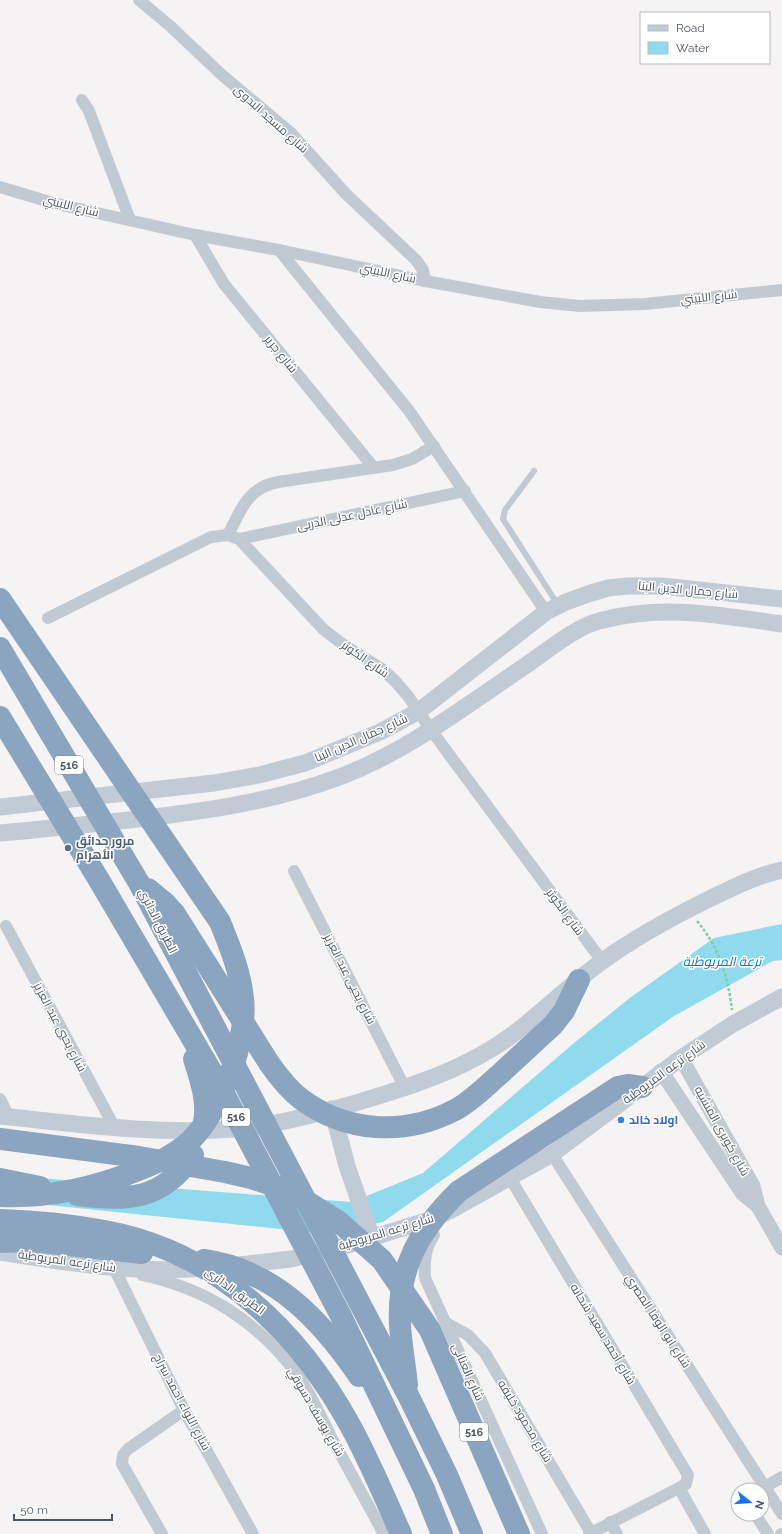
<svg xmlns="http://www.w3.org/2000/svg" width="782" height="1534" font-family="Raleway,Cairo,sans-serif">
<rect width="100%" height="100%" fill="#f5f3f3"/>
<path fill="#90daee" d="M782,924v36l-9,1 -99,55 -291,206 -55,12 -328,-34v-25l352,27 71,-29 151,-130 57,-46 83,-59z"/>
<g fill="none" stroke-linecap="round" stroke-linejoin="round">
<path stroke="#7ad0a6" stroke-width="2.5" stroke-dasharray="3 2" stroke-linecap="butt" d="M697,921c22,26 31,56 35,89"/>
<path stroke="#c1cad2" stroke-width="6" d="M534,471l-29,39 -2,9 55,86"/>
<g stroke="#c1cad2" stroke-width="12">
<path d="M139,0l30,25 53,50 69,58 55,61 70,66 7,10 2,11"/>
<path d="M82,100l7,11 41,109"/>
<path d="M0,187l53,16 142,32 84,15 146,31 115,21 40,4 65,-2 137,-14"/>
<path d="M195,235l29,49 150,184"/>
<path d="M279,250l131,162 136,200"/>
<path d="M228,535c13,-25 19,-47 50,-53l115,-17 19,-6 22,-13"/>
<path d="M239,539l226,-48"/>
<path d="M48,618l163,-81 17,-2 11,4 85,91 20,15 38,24 13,12 13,15 23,34 171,231"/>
<path d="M294,871l111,217"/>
<path d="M6,926l109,202"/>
<path d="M0,1099l9,18"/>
<path d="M552,1154l230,360"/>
<path d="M510,1178l178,297 -2,9 -7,4 -90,46"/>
<path d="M434,1235c-9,13 -10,27 -9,43l117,256"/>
<path d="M114,1268l70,142 69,124"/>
<path d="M142,1275c65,14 115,46 155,99 13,18 23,41 33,61 18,33 36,66 54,99"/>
<path d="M446,1323l22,12 17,18 106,180"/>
<path d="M765,1487l17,-10"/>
<path d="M679,1488l26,46"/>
<path d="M755,1514l13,20"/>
<path d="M610,1522l7,12"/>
<path d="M162,1534l-40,-70 1,-9 5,-6 56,-39"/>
<path d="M781,1534h1"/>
</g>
<g stroke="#c1cad2" stroke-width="15">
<path d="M681,1058l72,128 5,20 24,42"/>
<path d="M661,1071l82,123 15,12"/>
</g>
<g stroke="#c1cbd6" stroke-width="17">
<path d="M0,807l214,-24 45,-8 46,-12 75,-31 39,-21 127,-99 20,-10 22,-8 20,-6 20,-2h34l120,13"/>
<path d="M0,833c46,-4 92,-9 138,-14 66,-8 133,-17 196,-40 70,-25 130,-72 191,-113 19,-13 52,-40 74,-45 65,-17 118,-6 183,3"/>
<path d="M332,1109l15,57 25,72"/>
<path d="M0,1116c78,8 156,19 234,13 49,-4 107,-21 154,-36 41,-13 84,-29 120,-55 33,-24 62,-54 96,-78 32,-23 67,-42 103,-60 25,-12 48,-24 75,-30"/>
<path d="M0,1252c69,11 137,22 206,16"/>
<path d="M231,1266l60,-7 54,-13 87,-27 19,-9 101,-56 129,-96 52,-34 49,-27"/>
</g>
<g stroke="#8ba5c1" stroke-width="22">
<path d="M0,599l220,323c10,25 20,49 23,76 3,26 -6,62 -17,85 -9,20 -19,41 -35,57 -16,15 -34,23 -55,31 -45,18 -88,27 -136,25"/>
<path d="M0,648l139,235 270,514 38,78 25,59"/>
<path d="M0,717l99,163 121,206 119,226 85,177 18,45"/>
<path d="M148,889l17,14 10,11 94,149c9,13 19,26 32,36 46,34 104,37 154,11 17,-9 31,-24 45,-36 18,-17 36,-33 53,-49l11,-14 15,-31"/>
<path d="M194,1059c7,22 14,42 10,64"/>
<path d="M0,1139l139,18 86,15 26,6 39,13 48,30 44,39 48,70 89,204"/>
<path d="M0,1179l40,8"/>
<path d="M77,1195c50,6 85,6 116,-40"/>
<path d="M0,1220c35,1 71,5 105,11 112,21 193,99 246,196 19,35 34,71 50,107"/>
<path d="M0,1242l31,-1 111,12"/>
<path d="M204,1260c70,10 117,60 155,116"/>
<path d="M407,1385c-2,-20 -6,-41 -7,-61 -3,-56 20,-95 59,-133l159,-104 10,-2 14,2"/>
</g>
</g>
<circle fill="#5c6f8a" stroke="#fff" stroke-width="1.5" cx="68" cy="848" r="4"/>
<circle fill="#3f7fe0" stroke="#fff" stroke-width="1.5" cx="621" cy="1120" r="4"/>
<g text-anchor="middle" stroke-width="3" stroke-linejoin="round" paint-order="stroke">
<g fill="#fff" stroke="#808990" stroke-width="1">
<rect x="55" y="756" width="28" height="18" rx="3"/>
<rect x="222" y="1108" width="28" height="18" rx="3"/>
<rect x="460" y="1423" width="28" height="18" rx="3"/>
</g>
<g font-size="11" font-weight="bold" fill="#4a5661">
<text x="69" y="769">516</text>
<text x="236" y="1121">516</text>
<text x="474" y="1436">516</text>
</g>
<g font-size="12" fill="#4a5661" stroke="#fff">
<text transform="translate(271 119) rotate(42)" y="4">شارع مسجد البدوى</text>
<text transform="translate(71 206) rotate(14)" y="4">شارع اللبيني</text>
<text transform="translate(388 273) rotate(12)" y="4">شارع اللبيني</text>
<text transform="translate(709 297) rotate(-6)" y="4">شارع اللبيني</text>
<text transform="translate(281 354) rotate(51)" y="4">شارع جرير</text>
<text transform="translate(352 515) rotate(-12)" y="4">شارع عادل عدلى الدربى</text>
<text transform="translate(688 590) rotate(5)" y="4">شارع جمال الدين البنا</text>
<text transform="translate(365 659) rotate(35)" y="4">شارع الكوثر</text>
<text transform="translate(361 738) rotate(-24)" y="4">شارع جمال الدين البنا</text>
<text transform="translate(565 912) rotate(54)" y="4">شارع الكوثر</text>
<text transform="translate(158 921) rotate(63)" y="4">الطريق الدائري</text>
<text transform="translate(350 979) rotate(63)" y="4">شارع يحيى عبد العزيز</text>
<text transform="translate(60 1027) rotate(62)" y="4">شارع يحيي عبد العزيز</text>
<text transform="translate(664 1072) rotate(-36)" y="4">شارع ترعه المريوطية</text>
<text transform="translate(722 1131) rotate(61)" y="4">شارع كوبرى المنشيه</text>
<text transform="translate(386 1232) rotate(-17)" y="4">شارع ترعه المريوطية</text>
<text transform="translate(67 1261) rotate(8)" y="4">شارع ترعه المريوطية</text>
<text transform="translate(235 1291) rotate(36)" y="4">الطريق الدائري</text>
<text transform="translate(658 1321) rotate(57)" y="4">شارع ابو الوفا المصري</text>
<text transform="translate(603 1334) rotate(59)" y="4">شارع أحمد سعيد شحاته</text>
<text transform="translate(468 1372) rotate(66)" y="4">شارع العنانى</text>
<text transform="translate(182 1402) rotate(62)" y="4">شارع اللواء احمد سراج</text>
<text transform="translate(316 1412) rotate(60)" y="4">شارع يوسف دسوقي</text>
<text transform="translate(525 1421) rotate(59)" y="4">شارع محمود خليفه</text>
</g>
<g font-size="12" font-weight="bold" fill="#4e5e75" stroke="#fff" text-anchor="start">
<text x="76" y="845">مرور حدائق<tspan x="76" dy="14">الأهرام</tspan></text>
</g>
<g font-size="12" font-weight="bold" fill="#366cbe" stroke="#fff" text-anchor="start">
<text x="629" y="1124">اولاد خالد</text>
</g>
<g font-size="13" font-style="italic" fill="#0c7c9b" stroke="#fff">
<text x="722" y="966">ترعة المريوطية</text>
</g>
</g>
<rect x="640" y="12" width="130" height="52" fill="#ffffff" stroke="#b7bbc0"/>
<rect x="648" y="25" width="20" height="6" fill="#c1cbd6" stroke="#b7bbc0"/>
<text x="676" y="32" font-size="12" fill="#4a5661">Road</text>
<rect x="648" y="42" width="20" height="12" fill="#90daee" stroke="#b7bbc0"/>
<text x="676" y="52" font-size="12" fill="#4a5661">Water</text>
<g transform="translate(750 1502) rotate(107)"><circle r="19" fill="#ffffff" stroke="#b7bbc0"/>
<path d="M0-3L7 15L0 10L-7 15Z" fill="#1a73e8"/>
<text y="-6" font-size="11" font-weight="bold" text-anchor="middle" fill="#4a5661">N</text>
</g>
<path d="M14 1514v6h98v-6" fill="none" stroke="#4a5661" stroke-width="2"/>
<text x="20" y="1514" font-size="12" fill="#4a5661" stroke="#ffffff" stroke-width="3" paint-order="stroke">50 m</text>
</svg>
